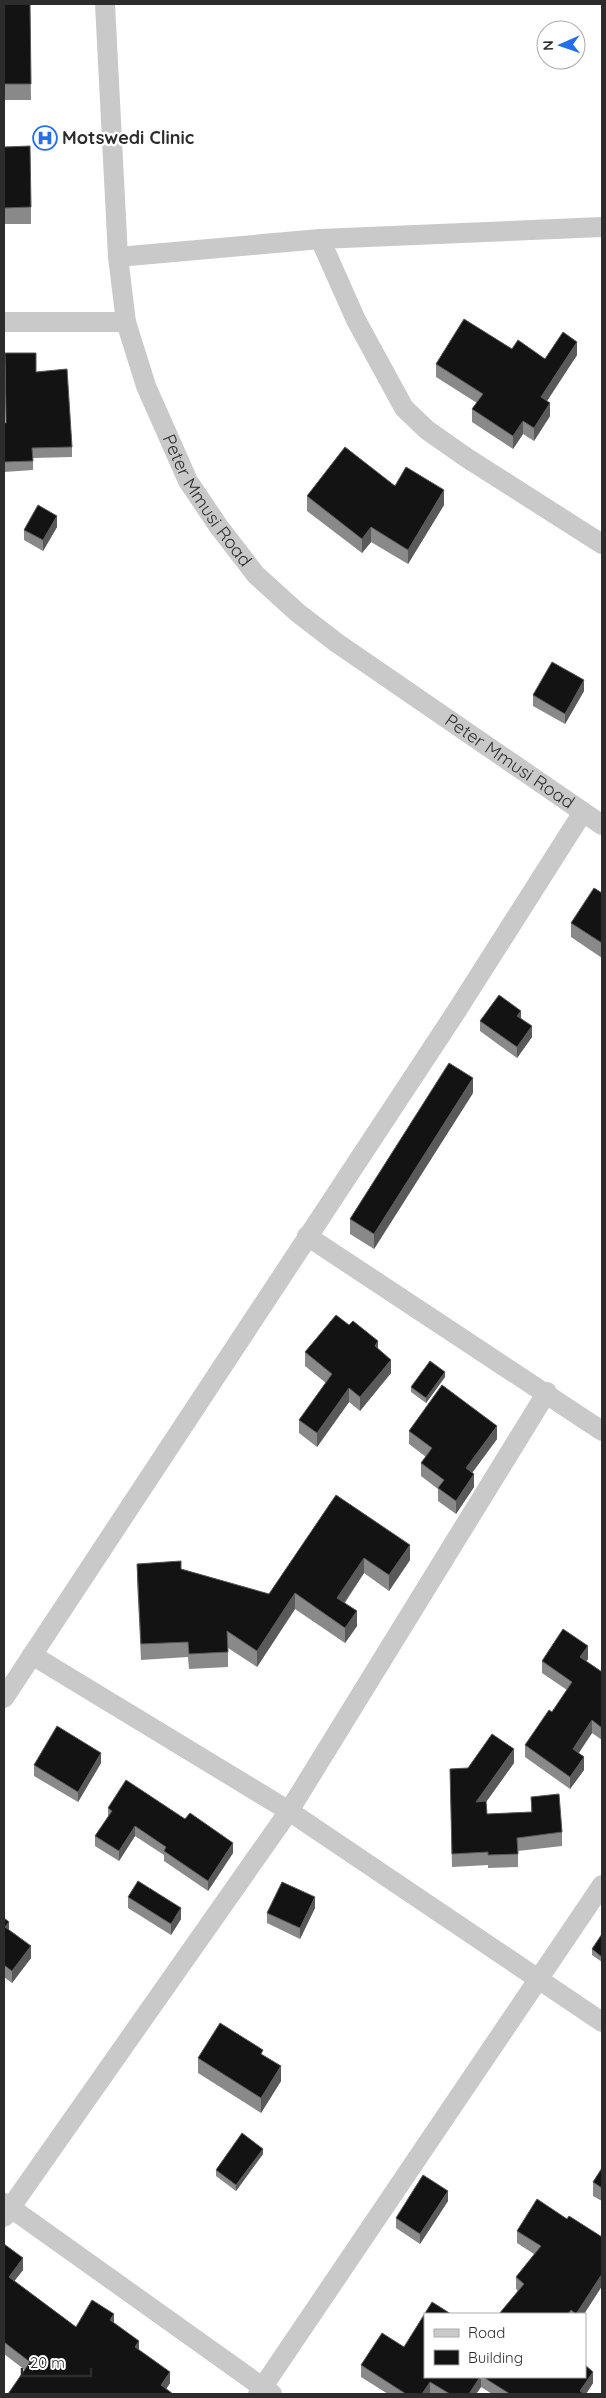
<svg xmlns="http://www.w3.org/2000/svg" width="606" height="2398" font-family="Quicksand,sans-serif">
<rect width="100%" height="100%" fill="#fff"/>
<g fill="none" stroke-linecap="round" stroke-linejoin="round">
<g stroke="#c9c9c9" stroke-width="20">
<path id="s1" d="M105,4l13,253 8,65 20,64 42,95 31,46 37,48 42,38 39,30 265,182"/>
<path d="M320,239l36,81 48,88 23,22 40,28 135,86"/>
<path d="M118,257l202,-18 282,-12"/>
<path d="M4,322h122"/>
<path d="M307,1236l295,195"/>
<path d="M32,1655l257,156 313,211"/>
<path d="M4,1698l450,-683 129,-203"/>
<path d="M4,2203l268,191"/>
<path d="M4,2217l285,-406 258,-419"/>
<path d="M258,2394l344,-509"/>
</g>
</g>
<g fill="#898989">
<path d="M4,4h26l1,96h-27z"/>
<path d="M4,147l27,60v17h-27z"/>
<path d="M512,349l33,10 32,-4 -30,46 3,15 -16,25 -11,-7 -10,15 -41,-27v-13l5,-6 -41,-26v-13z"/>
<path d="M36,372l36,75v10l-39,1v12l-29,2v-49h2z"/>
<path d="M395,486l49,19 -36,59 -37,-22 -9,11 -55,-42v-15z"/>
<path d="M57,527l-14,24 -19,-11v-10z"/>
<path d="M584,691l-19,33 -32,-18v-11z"/>
<path d="M602,893v65l-31,-21v-14z"/>
<path d="M521,1018l11,19 -15,21 -37,-27v-10z"/>
<path d="M473,1093l-99,156 -24,-15v-15z"/>
<path d="M378,1349l13,24 -31,38 -11,-9 -32,45 -18,-14v-13l27,-37 -21,-17v-14z"/>
<path d="M445,1377l-19,26 -15,-11v-5z"/>
<path d="M409,1431l88,8 -25,34 2,14 -18,27 -18,-13v-12l-17,-13v-13l5,-6 -17,-13z"/>
<path d="M336,1495l74,65 -21,31 -25,-18 -19,30 12,23 -12,17 -50,-34 -38,58 -29,-19v19l-39,2 -1,-12 -47,3 -4,-80v-16l44,5 88,25z"/>
<path d="M588,1659l-2,2 16,11v68l-10,-7 -14,20 6,17 -14,19 -45,-32v-12l27,-33 15,-22 -25,-17v-12z"/>
<path d="M101,1763l-23,39 -44,-26v-11z"/>
<path d="M514,1763l-28,39 1,12 44,-2v-15l31,35v14l-44,5v16l-30,1v-3l-36,2 -2,-98 18,-1z"/>
<path d="M108,1808l125,45 -25,38 -44,-30v-6l-29,-19 -16,25 -24,-15v-10l13,-19z"/>
<path d="M128,1897l53,22 -10,16 -43,-27z"/>
<path d="M315,1908l-15,31 -33,-16v-10z"/>
<path d="M4,1918l5,12 22,28 -19,25 -8,-6z"/>
<path d="M602,1934v28l-10,-7v-6z"/>
<path d="M263,2055l18,26 -20,32 -63,-40v-15z"/>
<path d="M263,2154l-27,37 -20,-15v-6z"/>
<path d="M602,2168v33l-9,-5v-14z"/>
<path d="M448,2201l-28,43 -24,-16v-10z"/>
<path d="M567,2219l35,18v49l-18,28h-85l19,-23 -2,-2v-12l18,-23 -17,-11v-12z"/>
<path d="M4,2245l19,25 -9,11 62,46 38,-4 56,60 -4,6 -141,-19 -21,-16z"/>
<path d="M404,2347l21,30h160l8,6 -7,11h-94l-11,-7 -5,7h-88l-27,-17v-12z"/>
</g>
<g fill="#5a5a5a">
<path d="M577,342v13l-36,55v-13z"/>
<path d="M550,403v13l-16,25v-13z"/>
<path d="M523,421v13l-10,15v-13z"/>
<path d="M444,490v15l-36,59v-14z"/>
<path d="M57,516v11l-14,24v-11z"/>
<path d="M371,527v15l-9,11v-14z"/>
<path d="M584,680v11l-19,33v-10z"/>
<path d="M521,1011v10l-4,-5z"/>
<path d="M532,1026v11l-15,21v-11z"/>
<path d="M473,1078v15l-99,156v-15z"/>
<path d="M378,1341v14l-3,-9z"/>
<path d="M391,1360v13l-31,38v-14z"/>
<path d="M445,1372v5l-19,26v-5z"/>
<path d="M349,1388v14l-32,45v-14z"/>
<path d="M497,1426v13l-31,42v-13z"/>
<path d="M474,1474v13l-18,27v-13z"/>
<path d="M410,1545v15l-21,31v-16z"/>
<path d="M364,1558v15l-27,40v-15z"/>
<path d="M295,1593v16l-38,58v-16z"/>
<path d="M357,1611v15l-12,17v-15z"/>
<path d="M588,1646v13l-8,10v-12z"/>
<path d="M592,1720v13l-19,29v-13z"/>
<path d="M514,1749v14l-38,53v-14z"/>
<path d="M101,1753v10l-23,39v-10z"/>
<path d="M584,1757v13l-14,19v-12z"/>
<path d="M135,1826v10l-16,25v-10z"/>
<path d="M233,1843v10l-25,38v-10z"/>
<path d="M315,1897v11l-15,31v-11z"/>
<path d="M181,1908v11l-10,16v-11z"/>
<path d="M9,1922v11l-4,-6z"/>
<path d="M31,1946v12l-19,25v-12z"/>
<path d="M281,2066v15l-20,32v-15z"/>
<path d="M263,2149v5l-27,37v-6z"/>
<path d="M448,2191v10l-28,43v-10z"/>
<path d="M23,2258v12l-14,18v-11z"/>
<path d="M602,2274v12l-18,28h-8z"/>
<path d="M114,2314v12l-4,-6z"/>
<path d="M139,2341v11l-4,-5z"/>
<path d="M170,2372v11l-7,11 -2,-9z"/>
<path d="M593,2372v11l-7,11h-6v-3z"/>
<path d="M480,2377h1v10l-5,7h-7z"/>
<path d="M430,2382v12h-8z"/>
</g>
<g fill="#131313" stroke="#5a5a5a">
<path d="M4,4h26l1,80h-27z"/>
<path d="M30,146l1,61 -27,1v-61z"/>
<path d="M464,319l48,30 6,-9 27,19 18,-27 14,10 -36,55 9,6 -16,25 -11,-7 -10,15 -41,-27 11,-15 -47,-30z"/>
<path d="M5,353h31v19l31,-3 5,78 -40,1 1,13 -29,1v-39h2z"/>
<path d="M345,447l50,39 11,-19 38,23 -36,60 -37,-23 -9,12 -55,-43z"/>
<path d="M38,505l19,11 -14,24 -19,-10z"/>
<path d="M552,662l32,18 -19,34 -32,-19z"/>
<path d="M594,888l8,5v50l-31,-20z"/>
<path d="M499,995l22,16 -4,5 15,10 -15,21 -37,-26z"/>
<path d="M449,1063l24,15 -99,156 -24,-15z"/>
<path d="M336,1315l13,10 4,-4 25,20 -3,5 16,14 -31,37 -11,-9 -32,45 -18,-13 33,-46 -27,-22z"/>
<path d="M430,1361l15,11 -19,26 -15,-11z"/>
<path d="M442,1385l55,41 -31,42 8,6 -18,27 -18,-13 6,-8 -23,-17 11,-15 -23,-17z"/>
<path d="M336,1495l74,50 -21,30 -25,-17 -27,40 20,13 -12,17 -50,-35 -38,58 -30,-20 1,21 -39,2 -1,-12 -47,2 -4,-80 44,-3v8l88,25z"/>
<path d="M563,1629l25,17 -8,11 22,15v56l-10,-8 -19,29 11,8 -14,20 -45,-32 24,-35 3,2 20,-30 -30,-21z"/>
<path d="M57,1726l44,27 -23,39 -44,-27z"/>
<path d="M492,1734l22,15 -38,53 10,-1 1,13 45,-2 -1,-15 28,-3 3,38 -45,6 1,16 -30,1v-3l-36,2 -2,-85 18,-1z"/>
<path d="M126,1780l59,39 5,-6 43,30 -25,38 -44,-30 2,-4 -31,-21 -16,25 -24,-15 17,-25 -4,-3z"/>
<path d="M138,1881l43,27 -10,16 -43,-27z"/>
<path d="M282,1882l33,15 -15,31 -33,-15z"/>
<path d="M4,1918l5,4 -4,5 26,19 -19,25 -8,-6z"/>
<path d="M602,1934v23l-10,-8z"/>
<path d="M220,2023l43,27 -2,4 20,12 -20,32 -63,-40z"/>
<path d="M242,2133l21,16 -27,36 -20,-15z"/>
<path d="M602,2168v20l-9,-6z"/>
<path d="M423,2175l25,16 -28,43 -24,-16z"/>
<path d="M537,2199l30,20 2,-3 33,21v37l-26,40 -5,-4 -3,4h-69l25,-30 -8,-7 25,-31 -24,-15z"/>
<path d="M4,2244l19,14 -14,19 67,50 16,-27 22,14 -4,6 29,21 -4,6 35,25 -9,13 12,9h-165l22,-32 -26,-20z"/>
<path d="M432,2302l19,12h-26v63h55l-11,17h-19l-20,-12 -8,12h-16l-45,-29 21,-32 22,14z"/>
<path d="M585,2365l8,7 -13,19 4,3h-74l-27,-17h102z"/>
</g>
<defs>
<g id="hospital-ring" transform="scale(1.25)"><circle r="9.5" fill="#fff" stroke="#256fec" stroke-width="1.5"/><path d="M-5-5h3v3.5h4V-5h3V5h-3V1.5h-4V5h-3Z" fill="#256fec"/></g>
</defs>
<g fill-rule="evenodd">
<use href="#hospital-ring" x="45" y="138"/>
</g>
<g text-anchor="middle" stroke-width="5" stroke-linejoin="round" paint-order="stroke">
<g font-size="18" font-weight="bold" fill="#2c2c2c" stroke="#fff" text-anchor="start">
<text x="62" y="144">Motswedi Clinic</text>
</g>
<g font-size="18" fill="#2c2c2c" stroke="#fff">
<text dy="6" stroke="none"><textPath href="#s1" startOffset="516">Peter Mmusi Road</textPath></text>
<text dy="6" stroke="none"><textPath href="#s1" startOffset="921">Peter Mmusi Road</textPath></text>
</g>
</g>
<rect width="606" height="2398" fill="none" stroke="#2c2c2c" stroke-width="10"/>
<rect x="424" y="2313" width="162" height="65" fill="#ffffff" stroke="#ababab"/>
<rect x="434" y="2329" width="25" height="8" fill="#c9c9c9" stroke="#ababab"/>
<text x="468" y="2338" font-size="15" fill="#2c2c2c">Road</text>
<rect x="434" y="2350" width="25" height="15" fill="#131313" stroke="#ababab"/>
<text x="468" y="2363" font-size="15" fill="#2c2c2c">Building</text>
<g transform="translate(561 45) rotate(268)"><circle r="24" fill="#ffffff" stroke="#ababab"/>
<path d="M0-4L9 19L0 12L-9 19Z" fill="#256fec"/>
<text y="-8" font-size="14" font-weight="bold" text-anchor="middle" fill="#2c2c2c">N</text>
</g>
<path d="M22 2368v8h69v-8" fill="none" stroke="#2c2c2c" stroke-width="2.5"/>
<text x="30" y="2368" font-size="15" fill="#2c2c2c" stroke="#ffffff" stroke-width="4" paint-order="stroke">20 m</text>
</svg>
